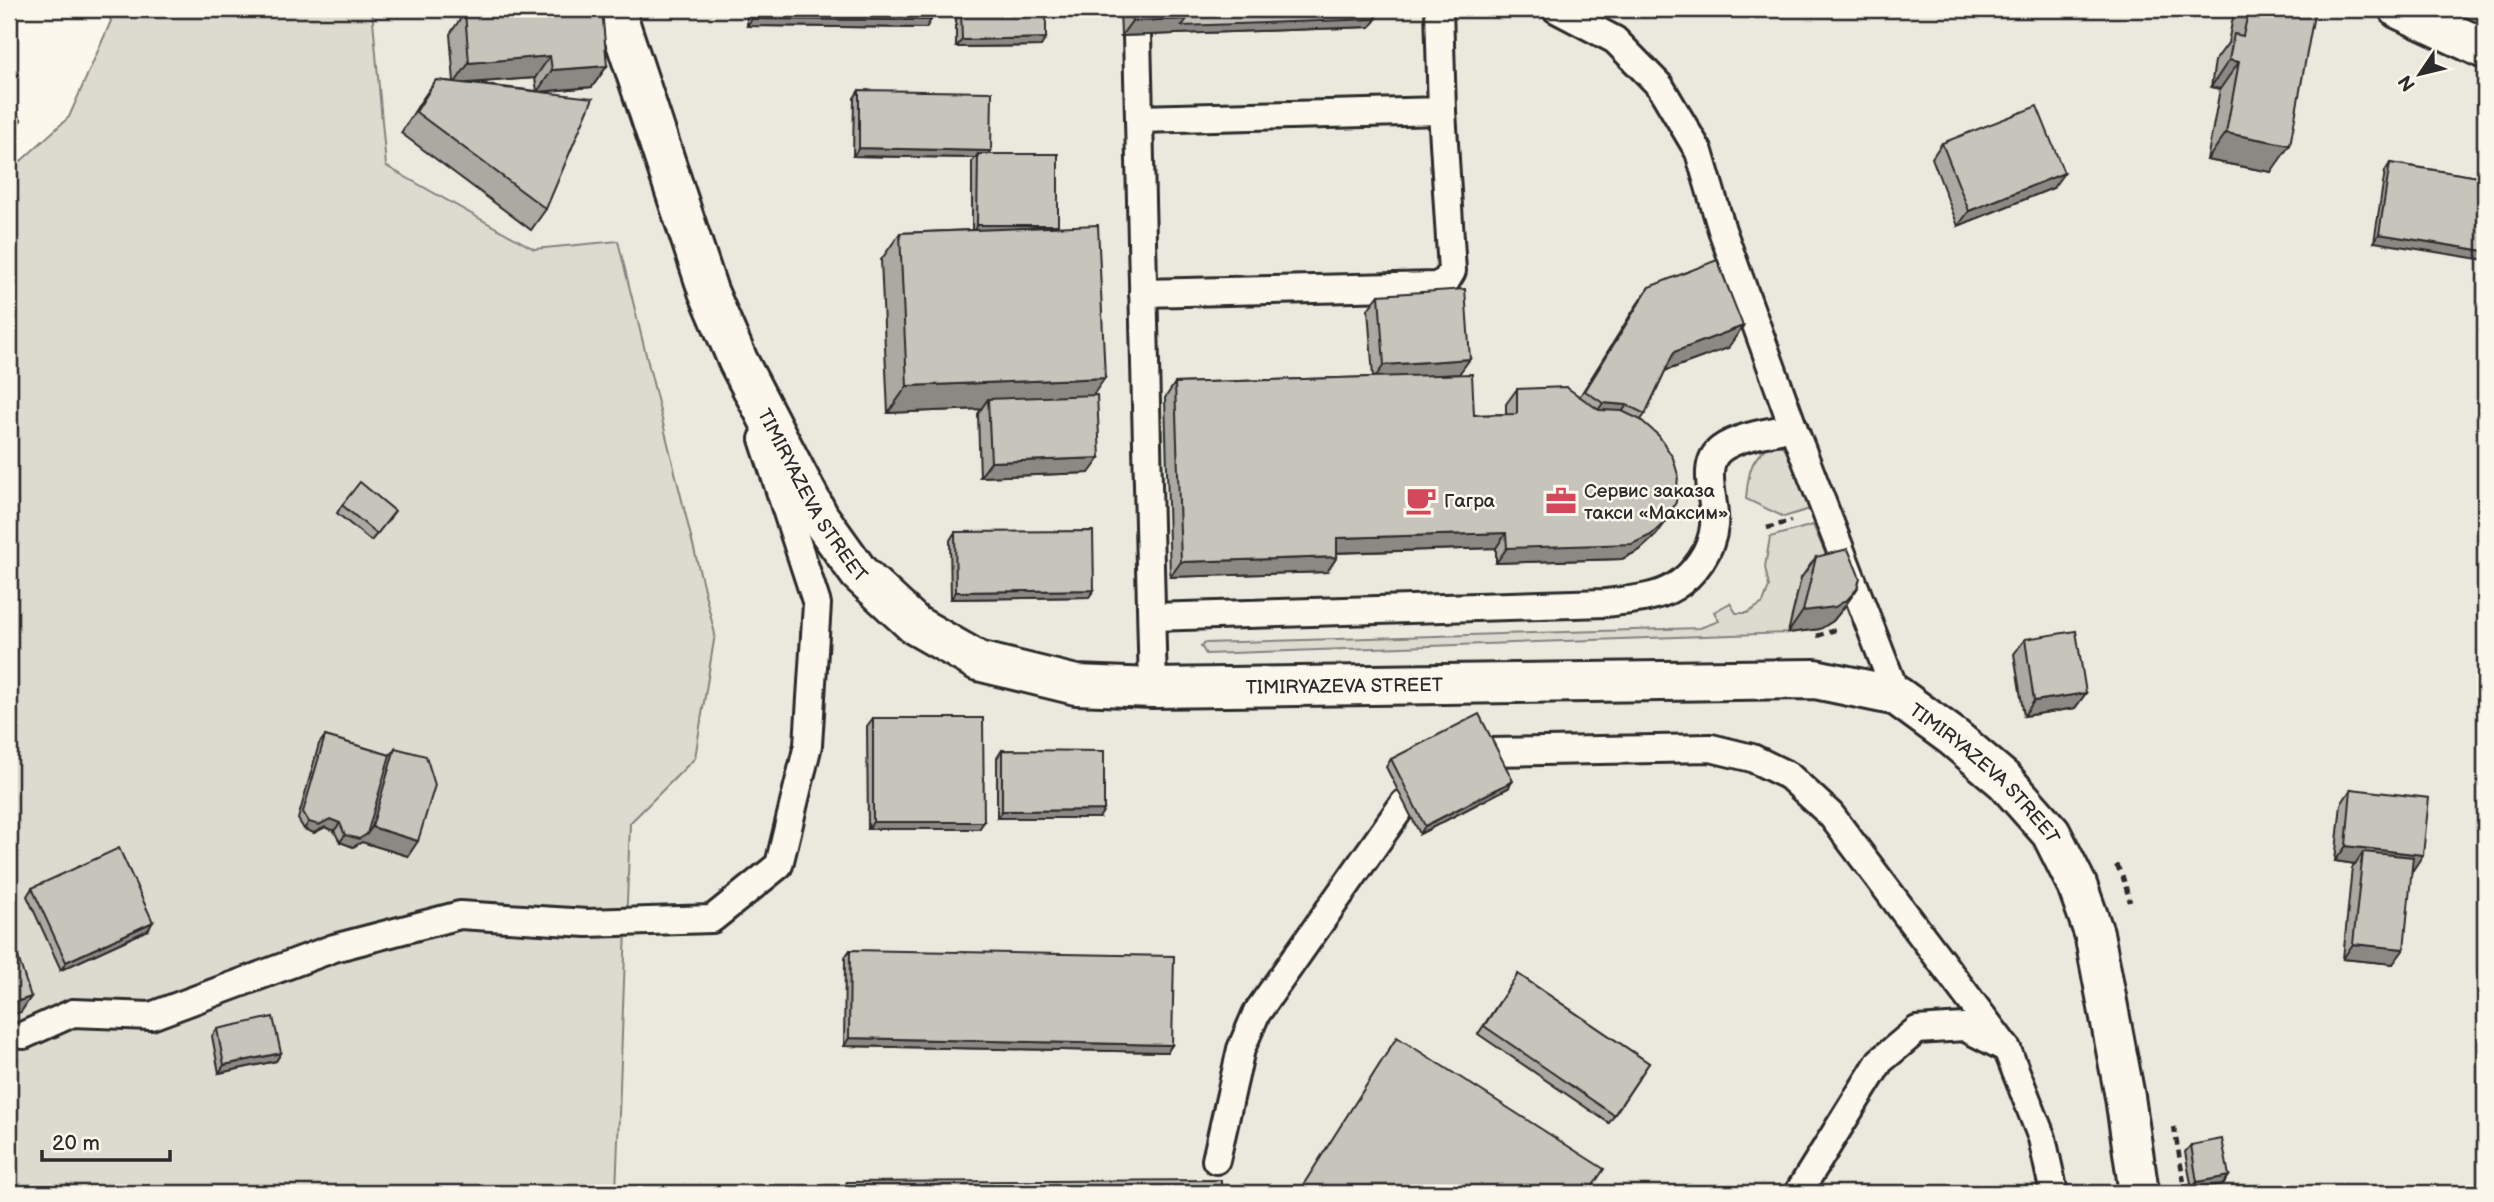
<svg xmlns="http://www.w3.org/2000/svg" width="2494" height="1202" font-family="'Balsamiq Sans',sans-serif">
<rect width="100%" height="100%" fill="#fbf7ec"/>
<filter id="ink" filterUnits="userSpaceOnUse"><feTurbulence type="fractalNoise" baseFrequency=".0143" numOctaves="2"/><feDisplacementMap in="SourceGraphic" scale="14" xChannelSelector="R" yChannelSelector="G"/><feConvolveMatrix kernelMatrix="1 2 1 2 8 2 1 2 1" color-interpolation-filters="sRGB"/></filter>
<g filter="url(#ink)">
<path fill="#ebe8de" d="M372,9h2113v1184h-1869l14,-370 65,-65 -77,-516 -84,7 -148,-83z"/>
<g fill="#dddad0" stroke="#84827e" stroke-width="2">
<path d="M106,9h266l14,157 148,83 84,-8 97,393 -20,124 -65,65 -14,370h-607v-1021l60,-55 42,-96z"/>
<path d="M1776,444c25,6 31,41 40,63l-32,10 -38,-18c2,-24 4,-46 30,-55z"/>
<path d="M1813,525l20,46 -25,25 -11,-1 -9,38 -582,21 -5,-8 4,-3 495,-15 19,-7 -5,-9 16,-9 6,10h11l16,-10 6,-16 -4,-20 5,-30z"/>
</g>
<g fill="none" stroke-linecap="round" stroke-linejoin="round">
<g stroke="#2b2b2b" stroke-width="32">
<g id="lane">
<path d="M1556,9l59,31 45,46 39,66 23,78 71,197 104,269"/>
<path d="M1137,35l2,84 303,-8 -3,-102"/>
<path d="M1139,119l14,569"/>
<path d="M1143,293l293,-7 10,-5 6,-10 -10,-160"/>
<path d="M1152,617l454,-14c21,-3 49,-4 68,-16 20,-12 38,-37 40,-61 3,-23 -15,-61 7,-77 19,-14 50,-16 72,-22"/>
<path d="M1466,766l24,-14 221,-4 41,10 37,18 42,39 176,234"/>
<path d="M24,1035l49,-22 78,3 183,-68 126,-33 127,8 125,-4 67,-54 29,-120 9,-141 -54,-165"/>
<path d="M1216,1160l25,-111 15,-35 148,-211 29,-17"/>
<path d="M1798,1193l82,-132 37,-31 47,-3 43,22 35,89 12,55"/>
</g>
</g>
<g stroke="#2b2b2b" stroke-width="44">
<g id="secondary">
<path id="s1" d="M615,9l93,282 30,70 81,156 40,56 56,52 63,36 98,24 77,3 662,-9 82,17 56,41 52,44 46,52 26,52 17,48 31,164 14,96"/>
<path d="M2399,9l86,40"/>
</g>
</g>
<g stroke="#2b2b2b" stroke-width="4.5" stroke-dasharray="7 5" stroke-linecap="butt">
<path d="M1767,528l24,-7"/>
<path d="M1817,636l18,-6"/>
<path d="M2116,865l6,9 8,28"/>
<path d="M2174,1127l12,66"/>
</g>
<use href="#lane" stroke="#fbf7ec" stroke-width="26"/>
<use href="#secondary" stroke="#fbf7ec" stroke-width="38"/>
</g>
<g fill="#aba9a2" stroke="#2b2b2b" stroke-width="2" fill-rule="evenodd">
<path d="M747,9h185l-6,19 -179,-2z"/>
<path d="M956,9h90l-5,37 -85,1z"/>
<path d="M1120,9h255l1,10 -6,8 -249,9z"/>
<path d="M2237,9h78l-44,163 -64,-12 13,-71 -9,-2 4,-26 13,-18 6,-31z"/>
<path d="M465,12l142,54 -15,21 -54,5 8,117 -15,21 -130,-97 20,-32 15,-21 18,2 -4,-48zM535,78l2,13 -71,-8z"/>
<path d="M859,90l132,61 -3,3 70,71 35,170 -4,78 -109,4 -2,-63 3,-5 -93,4 -7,-153 19,-27 72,-3v-68l3,-4 -122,-2 1,-58z"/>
<path d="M1942,143l111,45 -95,38 -26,-68z"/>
<path d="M2390,163l95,15 -111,64 11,-71z"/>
<path d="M1649,287l79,61 -63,23 -20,43 -4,6 26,100 -11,15 -16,15 -18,9 -126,4v-15l-159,5v4l-10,15 -157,5 -5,-179 10,-15 198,-6 -5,-68 11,-14 80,79 15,41 32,-1v-10l11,-15 63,7 54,-87z"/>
<path d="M342,505l48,13 -19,23 -34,-28z"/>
<path d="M955,532l134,65 -138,2 -1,-59z"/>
<path d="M1816,557l41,32 -15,21 -9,11 -13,8 -32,4 13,-55z"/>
<path d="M2025,639l61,54 -11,15 -51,8 -10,-62z"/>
<path d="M873,718l106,111h-111l-1,-103z"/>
<path d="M325,736l65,19 5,-7 13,108 -46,-14 -9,5 -13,-5 -6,-11 -9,-4 -11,6 -10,-4 -6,-10 21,-75z"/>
<path d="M1002,750l97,68h-102v-60z"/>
<path d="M1391,759l117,29 -88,46 -34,-67z"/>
<path d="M2351,789l62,81h-1l-19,94 -50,-5 9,-92 3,-3 -20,-3 6,-57z"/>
<path d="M32,888l116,42 -87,40 -34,-74z"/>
<path d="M850,950l322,95 -5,7 -323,-6 1,-89z"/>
<path d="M1518,974l131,89 -40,60 -131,-89z"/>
<path d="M217,1029l64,24 -5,8 -57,12 -7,-37z"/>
<path d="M2191,1145l38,31 -6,8 -31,5 -7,-37z"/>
<path d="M847,1182l374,11h-379v-3z"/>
</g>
<g fill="#8b8984" stroke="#2b2b2b" stroke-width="2">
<path d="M752,19l179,1 -5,8 -179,-2z"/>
<path d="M1187,19h189l-6,8 -249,9 11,-15z"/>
<path d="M1046,38l-5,8 -85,1 6,-7z"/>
<path d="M550,56l-15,22 -81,6 15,-21z"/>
<path d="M2229,60l10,2 -19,27 -9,-2z"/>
<path d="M607,66l-15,21 -55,5 15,-22z"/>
<path d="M21,120l-11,15 -1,1v-7z"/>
<path d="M2226,133l64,12 -19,27 -64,-12z"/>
<path d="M859,148l132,3 -5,7 -8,-4 -3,4 -122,-2z"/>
<path d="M2064,173l-11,15 -95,38 11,-15z"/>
<path d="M977,225h81l-86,8z"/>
<path d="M2379,234l106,17v9l-111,-18z"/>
<path d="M1743,326l-15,22 -69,25 15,-21z"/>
<path d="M1470,359l-11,15 -86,6 11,-15z"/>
<path d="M1105,378l-19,27 -98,-6 -7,10 -93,4 19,-27z"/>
<path d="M1603,403l24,2 -15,21 -24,-1z"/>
<path d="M1100,458l-11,15 -109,4 11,-15z"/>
<path d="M1667,520l-11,15 -16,15 -18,9 -126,4 11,-15z"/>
<path d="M1506,533l-10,15 -170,5 11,-15z"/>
<path d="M1337,557l-10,15 -157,5 11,-15z"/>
<path d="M1857,589l-15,21 -9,11 -13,8 -32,4 15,-22z"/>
<path d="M1094,590l-5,7 -138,2 5,-7z"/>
<path d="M2086,693l-11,15 -51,8 10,-15z"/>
<path d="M1513,781l-5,7 -88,46 5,-8z"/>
<path d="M1104,810l-5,8h-102l5,-7z"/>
<path d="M330,819l10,4 -6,8 -9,-4 -11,6 -10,-4 5,-7z"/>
<path d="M873,822h111l-5,7h-111z"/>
<path d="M372,827l46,14 -10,15 -46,-14 -9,5 -13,-5 5,-7 22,-1z"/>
<path d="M2346,846l77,9 -10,15 -52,-6 2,-12 -8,12 -20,-3z"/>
<path d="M153,922l-5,8 -87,40 5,-8z"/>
<path d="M2353,944l51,5 -11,15 -50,-5z"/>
<path d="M31,997l-10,15 -12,4v-12z"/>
<path d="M849,1038l323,7 -5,7 -323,-6z"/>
<path d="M281,1053l-5,8 -57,12 5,-8z"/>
<path d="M2229,1176l-6,8 -31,5 5,-7z"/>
</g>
<g fill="#c7c4bc" stroke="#2b2b2b" stroke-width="2">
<path d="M468,9h134l5,57 -55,4 -2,-14 -81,7 -4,-51z"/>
<path d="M752,9h180l-1,11 -179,-1z"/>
<path d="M961,9h85v29l-84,2z"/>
<path d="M1131,9h56v10l-55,2z"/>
<path d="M1187,9h188l1,10 -194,7 5,-7z"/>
<path d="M2249,9h66l-25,136 -64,-12 13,-71 -10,-2 5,-26 9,2z"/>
<path d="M436,80l157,18 -47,111 -130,-97z"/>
<path d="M859,90l133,2 -1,59 -132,-3z"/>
<path d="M9,103l12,17 -12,9z"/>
<path d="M2037,106l27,67 -95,38 -27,-68z"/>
<path d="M978,154h80v71h-81z"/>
<path d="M2390,163l95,15v73l-106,-17z"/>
<path d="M1098,225l7,153 -198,8 -7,-153z"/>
<path d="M1717,260l26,66 -69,26 -29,62 -18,-9 -24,-2 -18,-12 64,-104z"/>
<path d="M1465,289l5,70 -86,6 -5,-70z"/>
<path d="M1472,374l2,41 43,-1v-25l49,-2 33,23 23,1 19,9 18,16 14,22 5,17 -2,27 -9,18 -16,15 -19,9 -125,4 -1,-15 -169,5v19l-156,5 -6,-179z"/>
<path d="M1097,395l3,63 -109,4 -3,-63z"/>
<path d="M360,482l35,29 -18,23 -35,-29z"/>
<path d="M1093,531l1,59 -138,2 -1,-60z"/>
<path d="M1848,549l12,29 -3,11 -9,10 -13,8 -32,4 13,-54z"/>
<path d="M2076,631l10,62 -52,8 -9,-62z"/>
<path d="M1479,714l34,67 -88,45 -34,-67z"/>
<path d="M873,718h110l1,104h-111z"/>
<path d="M325,736l65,19 -23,79 -8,5 -14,-4 -5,-12 -10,-4 -11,6 -10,-3 -6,-10z"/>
<path d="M395,748l31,8 9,29 -17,56 -46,-14z"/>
<path d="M1002,750l102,1v59l-102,1z"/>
<path d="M2351,789l78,9 -6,57 -77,-9z"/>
<path d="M119,848l34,74 -87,40 -34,-74z"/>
<path d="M2363,852l50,5 -9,92 -51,-5z"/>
<path d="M850,950l324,6 -2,89 -323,-7z"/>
<path d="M18,957l13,40 -22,7v-44z"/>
<path d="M1518,974l131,89 -35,52 -130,-89z"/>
<path d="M273,1017l8,36 -57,12 -7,-36z"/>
<path d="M1397,1037l207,132 -16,24h-290z"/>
<path d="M2222,1139l7,37 -32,6 -6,-37z"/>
<path d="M1221,1180v13h-374v-11z"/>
</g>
</g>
<defs>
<g id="cafe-bare" transform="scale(2.415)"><path d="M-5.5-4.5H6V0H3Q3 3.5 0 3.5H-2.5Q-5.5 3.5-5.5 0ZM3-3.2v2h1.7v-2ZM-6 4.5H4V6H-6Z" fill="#d1495b" stroke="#fbf7ec" stroke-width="2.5" paint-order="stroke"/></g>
<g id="office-bare" transform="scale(2.415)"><path d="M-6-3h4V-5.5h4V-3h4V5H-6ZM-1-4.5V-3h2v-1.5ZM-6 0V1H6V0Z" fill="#d1495b" stroke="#fbf7ec" stroke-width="2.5" paint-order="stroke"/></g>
</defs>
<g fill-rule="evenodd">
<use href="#cafe-bare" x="1421" y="500"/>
<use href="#office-bare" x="1561" y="501"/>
</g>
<g text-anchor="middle" stroke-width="5" stroke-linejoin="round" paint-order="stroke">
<g font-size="19" fill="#2b2b2b" stroke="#fbf7ec" text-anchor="start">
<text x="1584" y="497">Сервис заказа<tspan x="1584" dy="22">такси «Максим»</tspan></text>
<text x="1444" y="507">Гагра</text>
</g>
<g font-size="19" fill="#2b2b2b" stroke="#fbf7ec">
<text dy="7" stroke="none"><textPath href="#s1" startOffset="527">TIMIRYAZEVA STREET</textPath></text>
<text dy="7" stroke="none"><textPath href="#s1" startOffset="1136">TIMIRYAZEVA STREET</textPath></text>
<text dy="7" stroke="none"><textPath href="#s1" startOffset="1808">TIMIRYAZEVA STREET</textPath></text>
</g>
</g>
<rect width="2494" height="1202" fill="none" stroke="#fbf7ec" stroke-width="35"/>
<rect x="18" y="18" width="2459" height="1167" fill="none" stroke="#2b2b2b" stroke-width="2.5" filter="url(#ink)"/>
<g transform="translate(2420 74) rotate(235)" stroke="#fbf7ec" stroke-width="5" paint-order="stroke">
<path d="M0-5L12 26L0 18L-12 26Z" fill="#2b2b2b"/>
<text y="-10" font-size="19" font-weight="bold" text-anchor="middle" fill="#2b2b2b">N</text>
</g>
<path d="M42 1150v10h128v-10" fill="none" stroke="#2b2b2b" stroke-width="3.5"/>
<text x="52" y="1150" font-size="21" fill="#2b2b2b" stroke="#fbf7ec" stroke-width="5" paint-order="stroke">20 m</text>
</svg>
